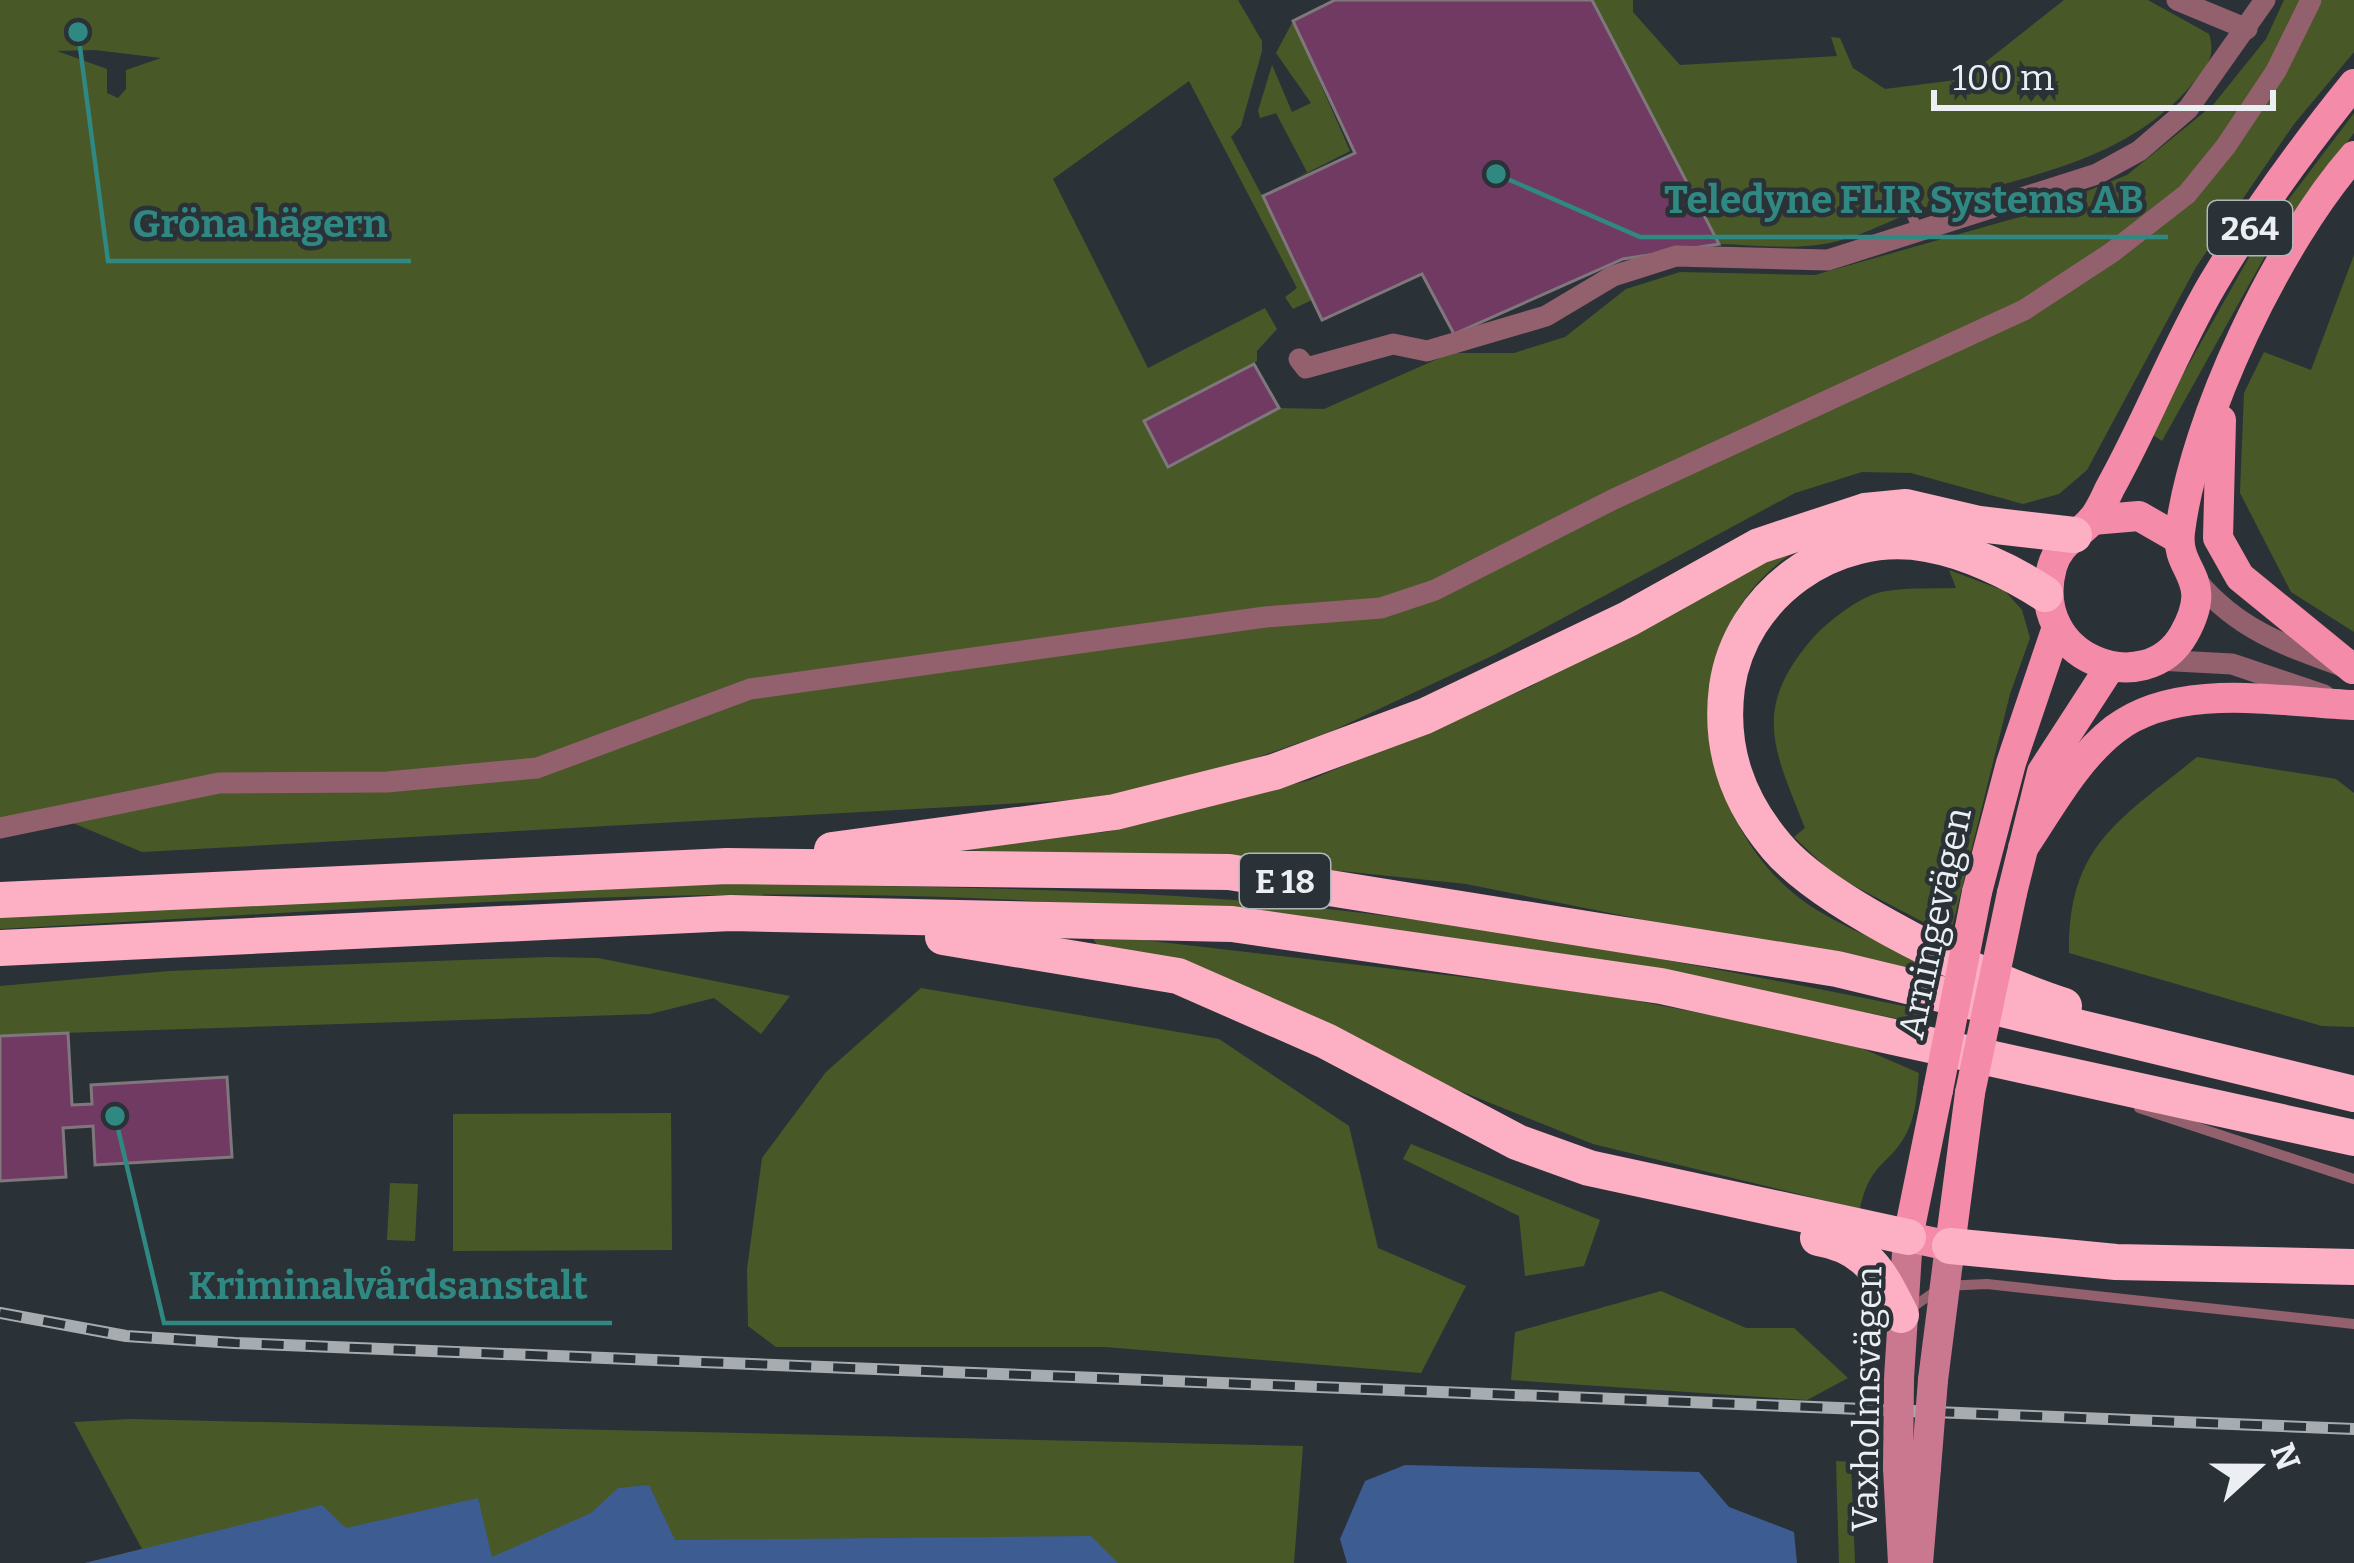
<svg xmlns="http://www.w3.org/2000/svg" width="2354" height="1563" font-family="Bitter,serif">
<rect width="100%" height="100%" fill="#2b3237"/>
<g fill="#485927" fill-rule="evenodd">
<path d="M0,0h1238l24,41v10l-21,75 -10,11 85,161 -23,11 -8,-12 12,-9 -108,-207 -136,98 95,189 117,-60 12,21 -20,22v10l-112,60 23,45 111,-58 45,1 127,-56h63l51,-16 61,-48 54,-17 135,3 215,-61 97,-39 86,-70 53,-66 18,-39h18c-41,85 -89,166 -164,226 -33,27 -73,48 -110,72l7,14c49,-31 99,-62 143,-100 65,-55 104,-138 144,-212h32v52l-60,72 -98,143 -109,203 -28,24 -36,10 -112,-31 -49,-1 -67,21 -299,161 -166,78 -152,53 -102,15 -934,52 -100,-42 -42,8zM95,50l66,8 -35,12v19l-8,9 -11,-5v-24l-50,-18z"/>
<path d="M1592,0h41v12l47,53 157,-9 -6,-19 9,1 13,30 32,21 79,-10 100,-79h84l61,34c8,25 -5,36 -21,55 -68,75 -163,86 -256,116 -32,10 -62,28 -94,36 -38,10 -80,4 -119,3z"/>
<path d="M1293,21l57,130 -55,28 12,-7 -31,-59 -16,5 -2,-7 14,-46 20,47 19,-9 -35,-50z"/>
<path d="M2354,113v20l-84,114 -108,194 -12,-8 111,-197z"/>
<path d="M2354,255v377l-63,-40 -51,-99 4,-100 20,-41 47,18z"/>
<path d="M1848,535c-21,7 -51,13 -68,27 -110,87 -81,268 29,343 39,26 90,43 132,65l-4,9 -471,-95 -125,-13 -373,-21 1,-7 137,-11 204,-52 220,-93 188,-109z"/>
<path d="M1949,570l56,21 17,19 8,28 -20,56 -60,242 -115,-60 -41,-39 11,-9c-31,-79 -54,-118 7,-189 15,-17 47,-42 69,-47 24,-5 51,-3 75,-4z"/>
<path d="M2197,757l139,22 18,14v234l-32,-1 -253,-73c-1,-109 51,-133 128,-196z"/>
<path d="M728,883c194,5 390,4 583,24 210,23 416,63 622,105l-4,13c-352,-71 -713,-126 -1072,-130 -286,-4 -572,19 -857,34v-12z"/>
<path d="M1100,935l484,56 259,49 76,33c-2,19 -3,40 -11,57 -16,35 -38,30 -48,79l-267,-65 -495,-198 -5,-7z"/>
<path d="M547,957l51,1 192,38 -29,38 -47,-36 -64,16 -650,21v-49l169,-15z"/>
<path d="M921,988l298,51 130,87 29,122 88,38 -45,87 -316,-26h-329l-28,-21 -1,-57 15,-111 64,-86z"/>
<path d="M671,1113l1,137 -219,1v-137z"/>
<path d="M1411,1144l189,76 -16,46 -59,10 -6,-60 -116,-57z"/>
<path d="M390,1183l28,1 -3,57 -28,-1z"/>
<path d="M1661,1291l85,37h48l54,50 -41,22 -296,-20 4,-48z"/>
<path d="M130,1419l1173,27 -9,117h-1209l57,-14 -68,-127z"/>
<path d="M1836,1461l15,1 4,101h-16z"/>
</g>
<g fill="#3c5c92">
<path d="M1405,1465l294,7 30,35 65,25 3,31h-450l-7,-24 25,-58z"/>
<path d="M649,1485l26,55 416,-4 27,27h-1033l237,-58 24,23 132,-30 14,59 99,-44 27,-25z"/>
</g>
<g fill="#713a63" stroke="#7f777c" stroke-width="3">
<path d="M1335,0h257l127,244 -96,15 -169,75 -32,-60 -100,46 -59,-124 92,-43 -62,-132z"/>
<path d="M1254,364l25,44 -111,59 -24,-46z"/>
<path d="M68,1033l4,72 20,-1 -1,-19 136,-8 5,80 -137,8 -2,-39 -30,2 3,49 -66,4v-145z"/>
</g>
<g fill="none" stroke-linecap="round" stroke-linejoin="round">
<g stroke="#93606e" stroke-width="10">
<path d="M1905,198l13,33"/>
<path d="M2139,1108l215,71"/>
<path d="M1910,1309l33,-23 44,-2 367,40"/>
</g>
<g stroke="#93606e" stroke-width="21">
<path d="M2177,0l70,29"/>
<path d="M1299,359l7,9 87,-24 34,7 119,-35 67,-40 63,-20 152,4 269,-86 42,-23 49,-42 77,-109"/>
<path d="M2198,582c40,47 85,63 141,83"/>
<path d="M2157,660l75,4 92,31"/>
<path d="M0,828l219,-45 168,-1 150,-14 213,-79 515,-72 116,-9 54,-18 179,-91 410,-189 87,-57 76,-59 39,-48 50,-75 35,-71"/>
</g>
<g stroke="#ca788f" stroke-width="30">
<path d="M1899,1378l9,-141"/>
<path d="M1933,1380l17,-134"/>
<path d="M1898,1468l5,95"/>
<path d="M1918,1563l8,-95"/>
</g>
<g stroke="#f48ba9" stroke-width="30">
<path d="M2354,84c-51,63 -100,130 -142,201 -38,65 -65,137 -102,203 -5,10 -10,23 -18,32 -16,18 -33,22 -40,47 -25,92 94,135 132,67 32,-57 -9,-61 -4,-102 14,-114 98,-289 174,-376"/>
<path d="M2221,420l-3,118 22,39 113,92"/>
<path d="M2092,520l47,-4 40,23"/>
<path d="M2023,848c27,-40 53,-89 92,-119 63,-48 165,-27 238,-24"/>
<path d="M1977,892l34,-129 45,-133"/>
<path d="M2012,893l30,-121 68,-105"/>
<path d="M1938,1090l-30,147 42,9 20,-153"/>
</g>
<g stroke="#fdb0c4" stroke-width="36">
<path d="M2045,594c-33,-22 -78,-43 -118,-50 -94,-17 -187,51 -200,143 -8,61 10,113 50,160 50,59 212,135 287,159"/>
<path d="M832,850l283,-38 159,-40 151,-56 203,-97 131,-73 106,-35 41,-4 73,17 95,11"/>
<path d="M0,900l727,-34 502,6 608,97 517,125"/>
<path d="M943,937l235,39 148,65 191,101 72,26 319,69"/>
<path d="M0,948l731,-35 501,11 429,62 693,152"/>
<path d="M1818,1238c49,8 62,35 83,77"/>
<path d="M1950,1246l166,16 238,5"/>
</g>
<g stroke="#a7acb0" stroke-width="12">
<path id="rail" d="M0,1313l126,23 109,7 2119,86"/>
</g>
<use href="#rail" stroke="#2b3237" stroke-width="8" stroke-dasharray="22" stroke-linecap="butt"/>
<g stroke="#ca788f" stroke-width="30">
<path d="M1898,1468l1,-90"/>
<path d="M1926,1468l7,-88"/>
</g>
<g stroke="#f48ba9" stroke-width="30">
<path d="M1938,1090l39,-198"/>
<path d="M1970,1093l42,-200"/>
</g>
</g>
<g text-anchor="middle" stroke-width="9" stroke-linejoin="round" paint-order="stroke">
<g fill="#2b3237" stroke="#b1b6bb" stroke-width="3">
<rect x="2208" y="201" width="84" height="54" rx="9"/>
<rect x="1240" y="854" width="90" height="54" rx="9"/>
</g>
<g font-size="33" font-weight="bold" fill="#ebeff3">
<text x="2250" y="240">264</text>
<text x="1285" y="893">E 18</text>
</g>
<g font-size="36" fill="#ebeff3" stroke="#2b3237">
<text transform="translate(1934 923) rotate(-78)" y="13">Arningevägen</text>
<text transform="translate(1866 1399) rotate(-89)" y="13">Vaxholmsvägen</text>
</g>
</g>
<path fill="none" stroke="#308882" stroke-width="4.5" d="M1496 174L1640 237H2168M78 32L108 261H411M115 1116L164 1323H612"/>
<g fill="#308882" stroke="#2b3237" stroke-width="4.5">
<circle cx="1496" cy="174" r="12"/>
<circle cx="78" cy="32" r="12"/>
<circle cx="115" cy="1116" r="12"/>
</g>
<g font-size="39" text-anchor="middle" font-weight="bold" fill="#308882" stroke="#2b3237" stroke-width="9" stroke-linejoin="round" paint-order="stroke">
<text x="1904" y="213">Teledyne FLIR Systems AB</text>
<text x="260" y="237">Gröna hägern</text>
<text x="388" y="1299">Kriminalvårdsanstalt</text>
</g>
<g transform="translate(2258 1467) rotate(69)" stroke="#2b3237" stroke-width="9" paint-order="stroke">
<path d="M0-9L21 45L0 30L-21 45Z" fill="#ebeff3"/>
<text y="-18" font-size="33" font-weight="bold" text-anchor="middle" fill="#ebeff3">N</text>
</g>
<path d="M1934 90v18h339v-18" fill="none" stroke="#ebeff3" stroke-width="6"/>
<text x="1952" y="90" font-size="36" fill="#ebeff3" stroke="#2b3237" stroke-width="9" paint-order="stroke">100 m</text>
</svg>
